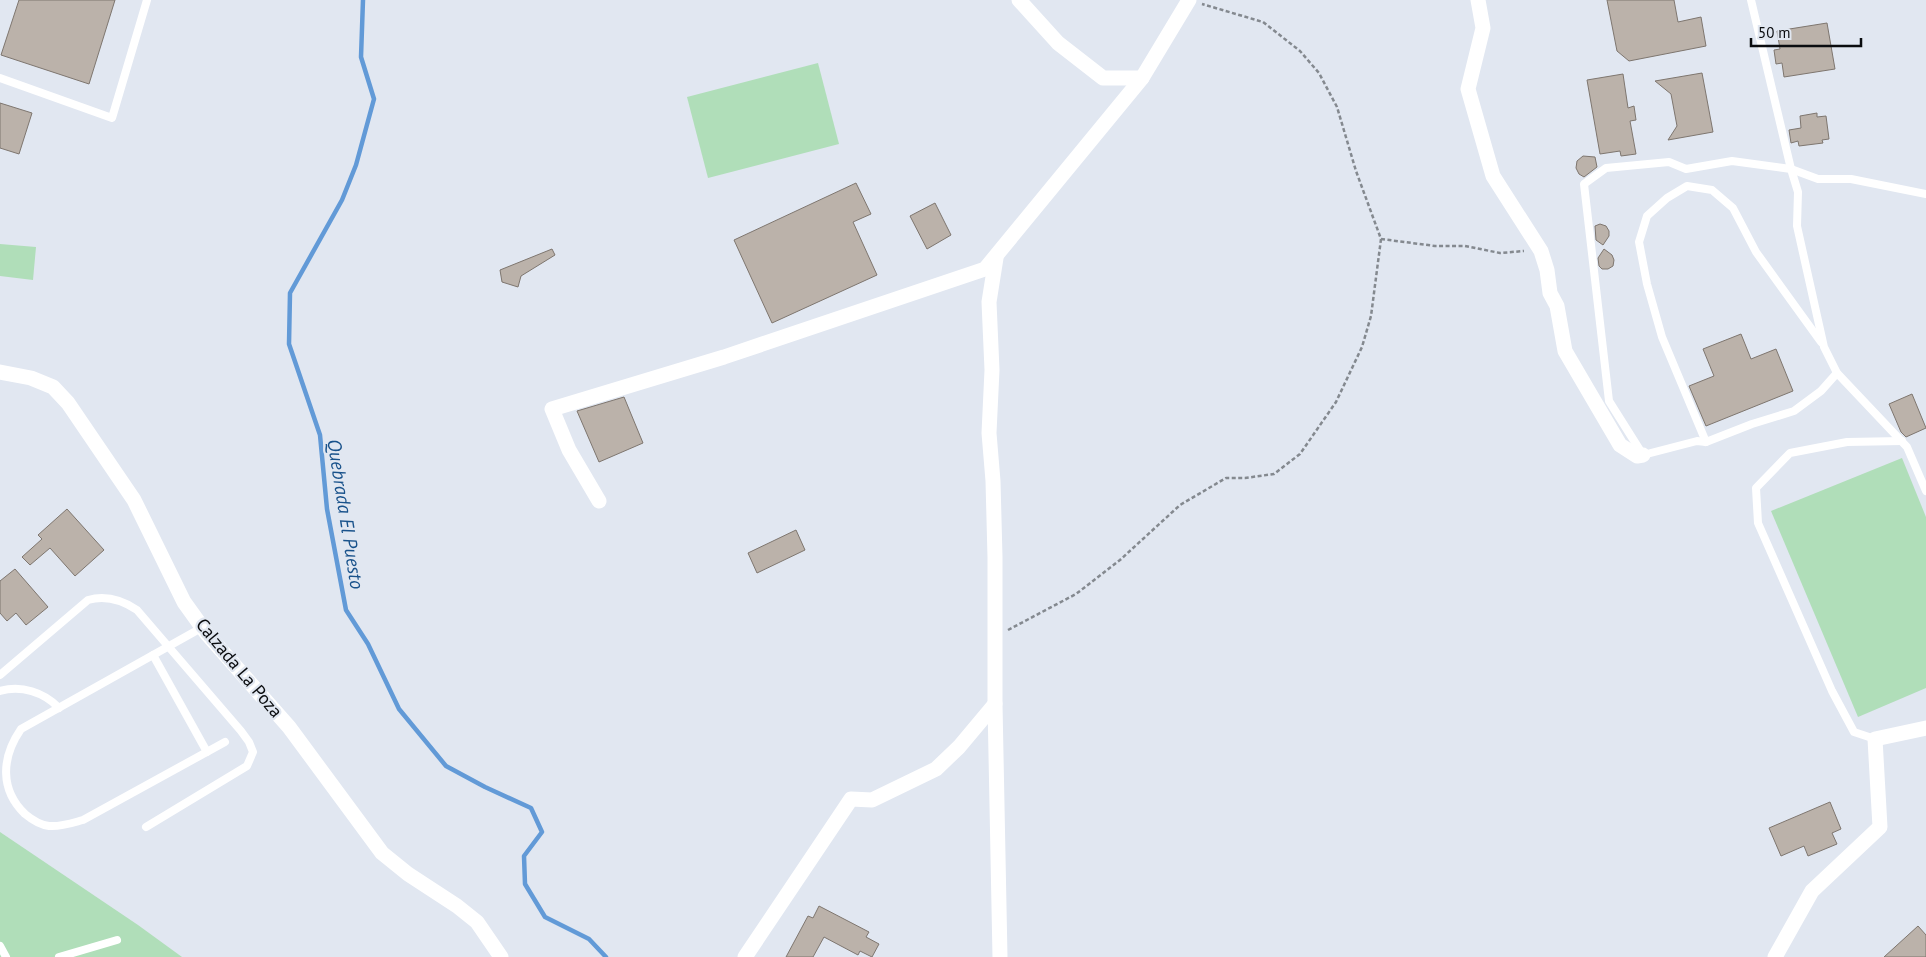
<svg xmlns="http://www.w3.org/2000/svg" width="1926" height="957" font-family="'PT Sans',sans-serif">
<rect width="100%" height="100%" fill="#e1e7f1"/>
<g fill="#b0deb9">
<path d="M818,63l21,81 -131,34 -21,-81z"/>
<path d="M0,244l36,3 -3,33 -33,-4z"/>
<path d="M1902,458l24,59v171l-68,29 -87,-206z"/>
<path d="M0,832l138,93 44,32h-182z"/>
</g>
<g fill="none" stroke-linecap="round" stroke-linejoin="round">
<path stroke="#629ad7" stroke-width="4.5" d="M363,0l-2,57 13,42 -18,66 -14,35 -52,93 -1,51 31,91 7,74 19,101 22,34 31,65 47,57 39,21 46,21 11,24 -18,24 1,28 20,33 44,22 17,18"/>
</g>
<g fill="#bbb2aa" stroke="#7e766f">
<path d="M19,0h96l-26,84 -88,-29z"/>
<path d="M1607,0h67l4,22 23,-5 5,29 -77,15 -12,-10z"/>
<path d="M1827,23l8,46 -51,8 -2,-14 -6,1 -2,-14 6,-1 -3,-18z"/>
<path d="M1702,73l11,59 -45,8 9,-14 -6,-32 -16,-13z"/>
<path d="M1623,74l5,34 6,-2 2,14 -6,1 6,33 -15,2 -1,-5 -20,3 -13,-74z"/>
<path d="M0,103l32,10 -13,41 -19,-6z"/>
<path d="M1817,113v4l9,-1 3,23 -7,1 1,3 -24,3 -1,-5 -7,2 -2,-13 12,-2 -1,-12z"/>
<path d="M1583,156l12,1 2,10 -13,10 -5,-3 -3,-6 1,-7z"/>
<path d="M856,183l15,31 -18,8 24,53 -105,48 -38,-83z"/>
<path d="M935,203l16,32 -24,14 -17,-33z"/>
<path d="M1600,224l6,2 3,5v5l-6,9 -7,-5 -1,-14z"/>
<path d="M552,249l3,6 -34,21 -3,11 -16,-5 -2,-12z"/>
<path d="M1604,249l8,6 2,5 -1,6 -5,3h-6l-3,-3 -1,-8z"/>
<path d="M1741,334l10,25 25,-10 17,42 -87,35 -17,-40 25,-10 -11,-27z"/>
<path d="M1912,394l14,34 -20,9 -5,-5 -12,-28z"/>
<path d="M624,397l19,46 -44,19 -22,-51z"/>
<path d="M67,509l37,41 -29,26 -25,-28 -20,17 -8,-8 20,-18 -4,-4z"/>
<path d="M796,530l9,20 -48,23 -9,-20z"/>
<path d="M15,569l33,38 -22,18 -10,-12 -9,8 -7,-8v-32z"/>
<path d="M1830,802l11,27 -9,4 5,11 -29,12 -4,-10 -23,10 -12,-28z"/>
<path d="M819,906l50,26 -3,5 13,7 -7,13 -12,-6 -2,4 -34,-18 -11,20h-27l22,-41 5,2z"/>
<path d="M1918,926l8,9v22h-42z"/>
</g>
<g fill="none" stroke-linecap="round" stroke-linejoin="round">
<g stroke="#84898f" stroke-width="2.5" stroke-dasharray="4 2.5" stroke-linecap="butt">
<path d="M1381,239l54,7h30l35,7 24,-2"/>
<path d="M1008,630l68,-36 44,-34 60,-55 46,-27h19l29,-4 26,-20 36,-52 26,-55 9,-31 10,-77 -25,-68 -19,-64 -18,-34 -19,-22 -37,-29 -61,-18"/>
</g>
<g stroke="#fff" stroke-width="8">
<path d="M1751,0l40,169 7,23 -1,34 27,121 13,26 70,74 19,44"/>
<path d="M0,78l112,40 35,-118"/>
<path d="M1837,373l-16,18 -27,20 -42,13 -46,18 -9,-1 -54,14 -34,-54 -25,-217 22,-16 63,-6 17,7 46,-8 59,8 27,10h33l75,15"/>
<path d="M1706,442l-44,-105 -15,-53 -8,-42 8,-26 20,-18 20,-12 25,4 21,18 23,44 65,90"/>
<path d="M203,627l-182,102c-20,29 -21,61 4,85 6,5 16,11 24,12 12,1 23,-3 34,-6l142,-78"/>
<path d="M153,655l54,97"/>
<path d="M0,675l88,-75c18,-5 34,0 49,10l104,121 8,11 4,10 -6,14 -101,61"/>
<path d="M0,691c21,-6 44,1 59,17"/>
<path d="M1875,739l-21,-7 -22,-41 -74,-168 -2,-35 34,-35 57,-11 55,-1"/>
<path d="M0,946l6,11"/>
<path d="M59,957l58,-17"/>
</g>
<g stroke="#fff" stroke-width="15">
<path d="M1019,0l39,43 45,35h39"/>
<path d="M1478,0l5,28 -15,61 25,87 48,75 6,19 3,23 7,13 8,45 55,94 17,11 6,-1"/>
<path d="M996,258l-7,44 3,68 -3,63 4,48 2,76v147l5,253"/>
<path d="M0,372l31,6 22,9 15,16 66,97 50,102 23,32 82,93 93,126 26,21 49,32 20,16 24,35"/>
<path d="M599,501l-30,-51 -17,-41 172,-52 261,-88 157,-191 47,-78"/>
<path d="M745,957l106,-158 21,1 64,-31 23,-22 36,-43"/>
<path d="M1775,957l37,-66 68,-64 -5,-88 51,-11"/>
</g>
</g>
<g text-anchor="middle" stroke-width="4.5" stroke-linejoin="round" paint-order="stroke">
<g font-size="18" fill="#0a0c0f" stroke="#e1e7f1">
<text transform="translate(239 668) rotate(50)" y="6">Calzada La Poza</text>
</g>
<g font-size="19" font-style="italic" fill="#19528b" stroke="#e1e7f1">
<text transform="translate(346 514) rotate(81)" y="7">Quebrada El Puesto</text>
</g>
</g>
<path d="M1751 38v8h110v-8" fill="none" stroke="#0a0c0f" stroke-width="2.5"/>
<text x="1758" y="38" font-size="15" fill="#0a0c0f" stroke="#e1e7f1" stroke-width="4" paint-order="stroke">50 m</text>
</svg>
